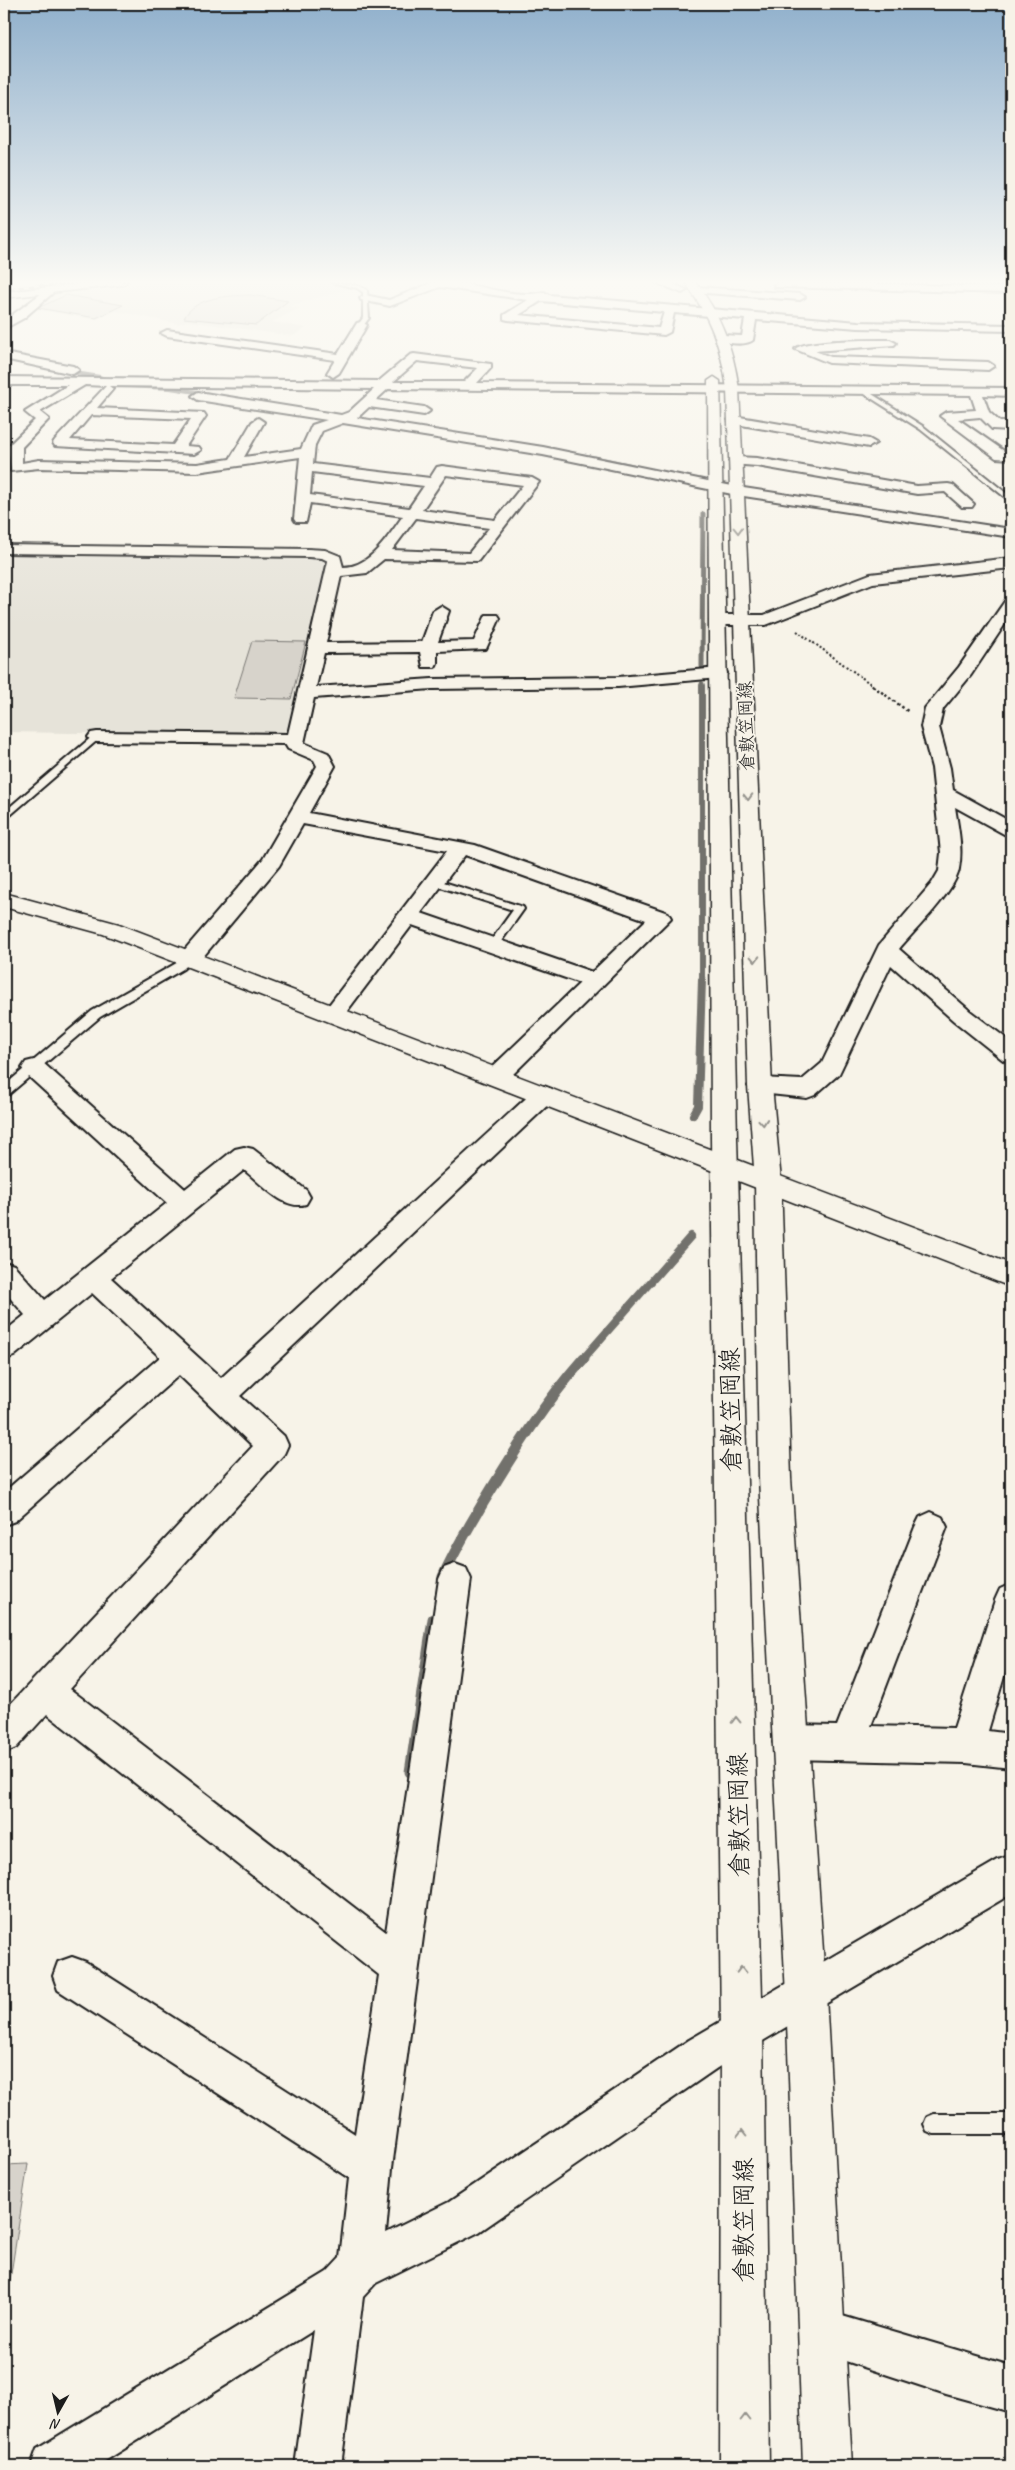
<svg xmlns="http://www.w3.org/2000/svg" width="1015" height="2470" font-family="Caveat,'Klee One',sans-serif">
<rect width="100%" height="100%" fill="#f7f3e8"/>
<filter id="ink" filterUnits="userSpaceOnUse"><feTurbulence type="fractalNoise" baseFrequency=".02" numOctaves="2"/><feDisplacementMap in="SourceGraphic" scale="10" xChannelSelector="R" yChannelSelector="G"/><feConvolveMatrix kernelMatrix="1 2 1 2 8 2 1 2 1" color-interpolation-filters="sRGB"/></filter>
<g filter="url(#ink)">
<g fill="#e6e3d9">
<path d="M153,282h176l27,5 -67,19 11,2 -28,14 34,6 -13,8 -106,-15 -9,3 -62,-13 -21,9 -60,-11 18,-16z"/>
<path d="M4,554l326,4 -43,178 -283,-4z"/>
</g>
<g fill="#d7d3cb" stroke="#7a7874">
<path d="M66,295l57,10 -27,13 -58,-10z"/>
<path d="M250,295l38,6 -32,24 -72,-7c12,-22 44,-22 66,-23z"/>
<path d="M252,641l54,1 -15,57 -57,-1z"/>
<path d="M28,2164l-24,155v-154z"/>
</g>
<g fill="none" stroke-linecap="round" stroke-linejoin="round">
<g stroke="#72716c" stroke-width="4">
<path d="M4,359l16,3"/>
<path d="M63,371l37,6 22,9 48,2 39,6"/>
<path d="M580,455l21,4"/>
</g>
<g stroke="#72716c" stroke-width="5">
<path d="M595,458l38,8"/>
<path d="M702,666l1,-152"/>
<path d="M702,684v3"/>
</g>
<path stroke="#72716c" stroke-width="6" d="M702,686v295"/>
<g stroke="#72716c" stroke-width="8">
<path d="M693,1115l5,-9 4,-126"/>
<path d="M583,1359l108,-123"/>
</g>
<g stroke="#72716c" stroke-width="11">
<path d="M443,1577c11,-26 26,-50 40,-74 31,-51 62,-101 101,-145"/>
<path d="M410,1772l23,-153"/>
</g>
<g stroke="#1c1c1c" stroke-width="4">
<g id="lane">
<path d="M331,282l28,4 8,4 2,28 -6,8 -5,-1 5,-7v-26l-6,-4z"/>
<path d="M860,389h4l60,38 87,70v5l-91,-73 -60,-38z"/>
<path d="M1011,518v11l-5,-3 2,-6z"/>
<path d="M94,735l7,2 -94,81 -3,1v-7z"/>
<path d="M434,879l89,28 1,2 -27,38h-8l-1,-2 25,-35 -82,-26 -2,-2z"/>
<path d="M189,956l5,3 -11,10 -83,48 -92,78 -4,1v-10l88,-75z"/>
<path d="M934,2114h77v20h-77l-7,-3 -3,-7 3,-7z"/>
</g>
</g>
<g stroke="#1c1c1c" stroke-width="4">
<g id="street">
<path d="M434,282c30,-5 75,19 110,10l5,3 309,27 153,3v6l-153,-3 -102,-8 -3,20c-7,6 -29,4 -36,-2l6,-3 19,1 3,-17 -71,-6 -4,19 -6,3 -156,-15 -4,-1v-4l24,-15 -88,-13 -50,19 -29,-6 -1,-2 5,-3 24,5zM541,301l123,11 -5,16 -140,-13z"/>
<path d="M655,282h14l18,8 -5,3z"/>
<path d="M779,282l232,5v6l-236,-6 -1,-2z"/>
<path d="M50,287l5,3 -1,2 -30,26 -20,11v-8z"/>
<path d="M697,287l103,7 5,3 -5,3 -107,-8 -1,-2z"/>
<path d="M361,322l6,3 -28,48 -6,4 -6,-4 8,-13 -168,-24 -6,-3 6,-3 171,24 19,-31z"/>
<path d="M890,340l6,3 -2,2 -79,6 16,6 157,5 6,4 -6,4 -159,-7 -34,-14c11,-10 78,-9 95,-9z"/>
<path d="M4,353l69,13 6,4 -6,4 -69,-15z"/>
<path d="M414,354l77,10v4l-14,15 534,5v8l-28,-1 6,17 11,10h11v8l-19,-1 -12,-12 -22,2 46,32h7v8l-15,-1 -56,-42 6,-4 30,-2 -5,-15 -583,-6 -12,11 48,7 6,4 -6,4 -55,-8 -12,11 186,29 194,40 274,42v8l-274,-42 -194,-40 -200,-32 -21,8 -7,14 -2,19 117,14 7,-11 5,-1 90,12 7,4 -61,79 -94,-2 -17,14 -26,3 -15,67 96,-1 11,-31 8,-5 8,5 -11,31 36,-1 12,-26h12l2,3 -14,31 -49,2v12l-2,4h-12l-3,-15 -96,1 -8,34 116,-8 186,-2 101,-9 6,1 2,4 -2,4 -6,1 -101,9 -186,2 -118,9 -10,45 24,10 7,13 -26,47 166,32 193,68 3,5 -167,165 -8,2 -8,-2 -4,-6 4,-6 92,-88 -168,-58 -71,94 -8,3 -8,-3 -3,-5 125,-163 -144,-27 -24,42 -82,98 -8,2 -8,-2 -3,-5 3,-5 82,-95 54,-93 -3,-6 -26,-11 -3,-5 -188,-2 -6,-1 -3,-4 3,-4 6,-1 191,2 40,-173 -6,-3 -14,-1 -304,-4v-8l304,4 17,1 15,6 3,11c28,0 45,-31 60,-51l-93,-13 -4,19h-10l-2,-3 6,-62 -103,15 -158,-4 -28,3 -3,-25 27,-26 -10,-8 43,-27h-64v-8l375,4 31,-26zM417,361l61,7 -14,14h-71zM85,385l21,1 -51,54 -2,3 2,3 139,8 7,-4 -2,-3 -13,-1 20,-30 -2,-3 -107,-5 16,-19 -4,-3 265,3 -25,23 -8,3 -143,-23 -6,4 6,4 129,20 -15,5 -11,24 -57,8 20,-35 -6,-4 -6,4 -22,37 -33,5 -158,-4 -17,3v-16l27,-28 -9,-7zM91,415l100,4 -18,26 -103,-5zM312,472l112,14 -15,22 -99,-13zM446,475l77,10 -28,35 -73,-10zM416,518l73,10 -20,25 -77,-3zM465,855l181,65 -54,52 -171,-59z"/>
<path d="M734,416l135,23 7,4 -7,4 -139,-24 -2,-3z"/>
<path d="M736,457l21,1 160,28 31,-2 5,1 21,19 -2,3h-10l-17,-15 -28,2 -160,-28 -26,-2 -2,-3z"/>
<path d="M1011,558v10l-138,15 -107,42h-48l-8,-5 8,-5h46l106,-41z"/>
<path d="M1011,599v16l-40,60 -28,34 -4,18 11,41 3,22 58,32v14l-7,-2 -49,-27c3,20 8,41 4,62 -3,21 -45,62 -60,80l71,62 41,31v20l-8,-2 -49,-39 -63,-56 -52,109 -24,21 -8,3 -55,-6 -4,-6 4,-6 8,-2 42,2 20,-17 57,-118 53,-62 7,-12 2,-18 -9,-85 -11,-41 4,-19 34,-41 46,-66z"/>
<path d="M34,1060l8,2 143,127 50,-40 9,-2 9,2 53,41 4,7 -4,7c-22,7 -45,-21 -62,-34l-133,108 110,100 315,-289 8,-3 8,3 4,6 -4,6 -312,295 44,40 4,9 -4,9 -214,235 316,243 53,-353 5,-11 11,-4 11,4 5,11 -79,589 -6,65 63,-31 240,-162 309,-180 13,-5v39l-294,174 -238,164 -103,51 -13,14 -22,169h-46l19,-136 -217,136h-66l6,-17 290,-177 13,-14 9,-80 -291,-188 -5,-14 5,-14 14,-5 14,5 269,172 24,-159 -332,-261 -31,34 -12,5v-42l249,-265 -74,-71 -164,146 -11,4v-33l156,-135 -68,-64 -78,63 -10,4v-28l21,-17 -21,-24v-29l10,3 31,35 122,-97 -141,-129 -4,-6 4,-6z"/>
<path d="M931,1512l11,5 5,10 -76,199 83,2 41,-128 5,-11 11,-5v69l-23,78 23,3v34l-45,-5 -176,-4 -12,-5 -5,-12 5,-12 12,-5 47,1 78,-199 5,-10z"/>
<path d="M822,2310l189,56v46l-65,-18 -140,-46 -6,-16 6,-16z"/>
</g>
</g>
<g stroke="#1c1c1c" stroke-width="3">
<g id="secondary">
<path d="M96,282h31l-5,3 -118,13v-6z"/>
<path d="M4,893l115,31 892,340v23l-908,-353 -99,-27z"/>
</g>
</g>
<g stroke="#1c1c1c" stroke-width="3">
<g id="primary">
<path d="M685,282h10c26,32 38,66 44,107l33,697 9,95 10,297 35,517 26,471h-49l-17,-471 -27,-517 -4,-297 -7,-95 -21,-697c-6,-44 -17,-71 -42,-107z"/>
<path d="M714,377l6,4 17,757 26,894 6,434h-49l1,-434 -10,-894 -3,-757z"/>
</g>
</g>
<path stroke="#1c1c1c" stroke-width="2" stroke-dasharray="2 2" stroke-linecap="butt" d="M797,631l78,56"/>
<path stroke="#1c1c1c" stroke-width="2.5" stroke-dasharray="2.5 2.5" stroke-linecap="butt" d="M873,686l36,26"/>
<use href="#lane" fill="#f7f3e8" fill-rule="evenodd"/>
<use href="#street" fill="#f7f3e8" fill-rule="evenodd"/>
<use href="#secondary" fill="#f7f3e8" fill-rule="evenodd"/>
<use href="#primary" fill="#f7f3e8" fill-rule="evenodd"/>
<g stroke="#1c1c1c" stroke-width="2.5">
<path id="rail" d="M4,289l63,-7"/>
</g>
<use href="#rail" stroke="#f7f3e8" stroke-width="2" stroke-dasharray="5" stroke-linecap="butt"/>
</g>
<defs><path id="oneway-chevron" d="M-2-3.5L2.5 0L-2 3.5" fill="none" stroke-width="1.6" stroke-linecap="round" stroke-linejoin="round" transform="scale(1.25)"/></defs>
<g stroke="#94928c">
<use href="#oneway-chevron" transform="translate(738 530) rotate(88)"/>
<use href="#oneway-chevron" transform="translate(748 797) rotate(88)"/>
<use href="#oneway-chevron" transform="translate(755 959) rotate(88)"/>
<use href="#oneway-chevron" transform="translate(763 1122) rotate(85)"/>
<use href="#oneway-chevron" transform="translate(736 1720) rotate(-91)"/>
<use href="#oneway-chevron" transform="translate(741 1970) rotate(-91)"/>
<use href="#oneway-chevron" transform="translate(742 2133) rotate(-90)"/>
<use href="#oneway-chevron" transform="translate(745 2418) rotate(-90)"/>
</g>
</g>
<linearGradient id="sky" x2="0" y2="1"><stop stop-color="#90b0cc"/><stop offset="0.45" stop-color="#fbfaf5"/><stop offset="1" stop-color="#fbfaf5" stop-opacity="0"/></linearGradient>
<rect width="1015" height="627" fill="url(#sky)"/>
<g text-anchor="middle" stroke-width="4" stroke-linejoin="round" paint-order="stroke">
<g font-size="18" fill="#1c1c1c" stroke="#f7f3e8">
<text transform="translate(746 726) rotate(-92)" y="6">倉敷笠岡線</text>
</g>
<g font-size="25" fill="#1c1c1c" stroke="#f7f3e8">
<text transform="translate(730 1410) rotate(-91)" y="9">倉敷笠岡線</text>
<text transform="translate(738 1815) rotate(-91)" y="9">倉敷笠岡線</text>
<text transform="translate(743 2220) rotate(-90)" y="9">倉敷笠岡線</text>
</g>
</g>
<rect width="1015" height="2470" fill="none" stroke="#f7f3e8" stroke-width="20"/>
<rect x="10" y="10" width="995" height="2450" fill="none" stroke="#1c1c1c" stroke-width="2" filter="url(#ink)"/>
<g transform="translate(58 2412) rotate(188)" stroke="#f7f3e8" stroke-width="4" paint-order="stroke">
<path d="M0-4L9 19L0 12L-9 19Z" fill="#1c1c1c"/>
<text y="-8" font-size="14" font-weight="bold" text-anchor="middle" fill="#1c1c1c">N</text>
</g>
</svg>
